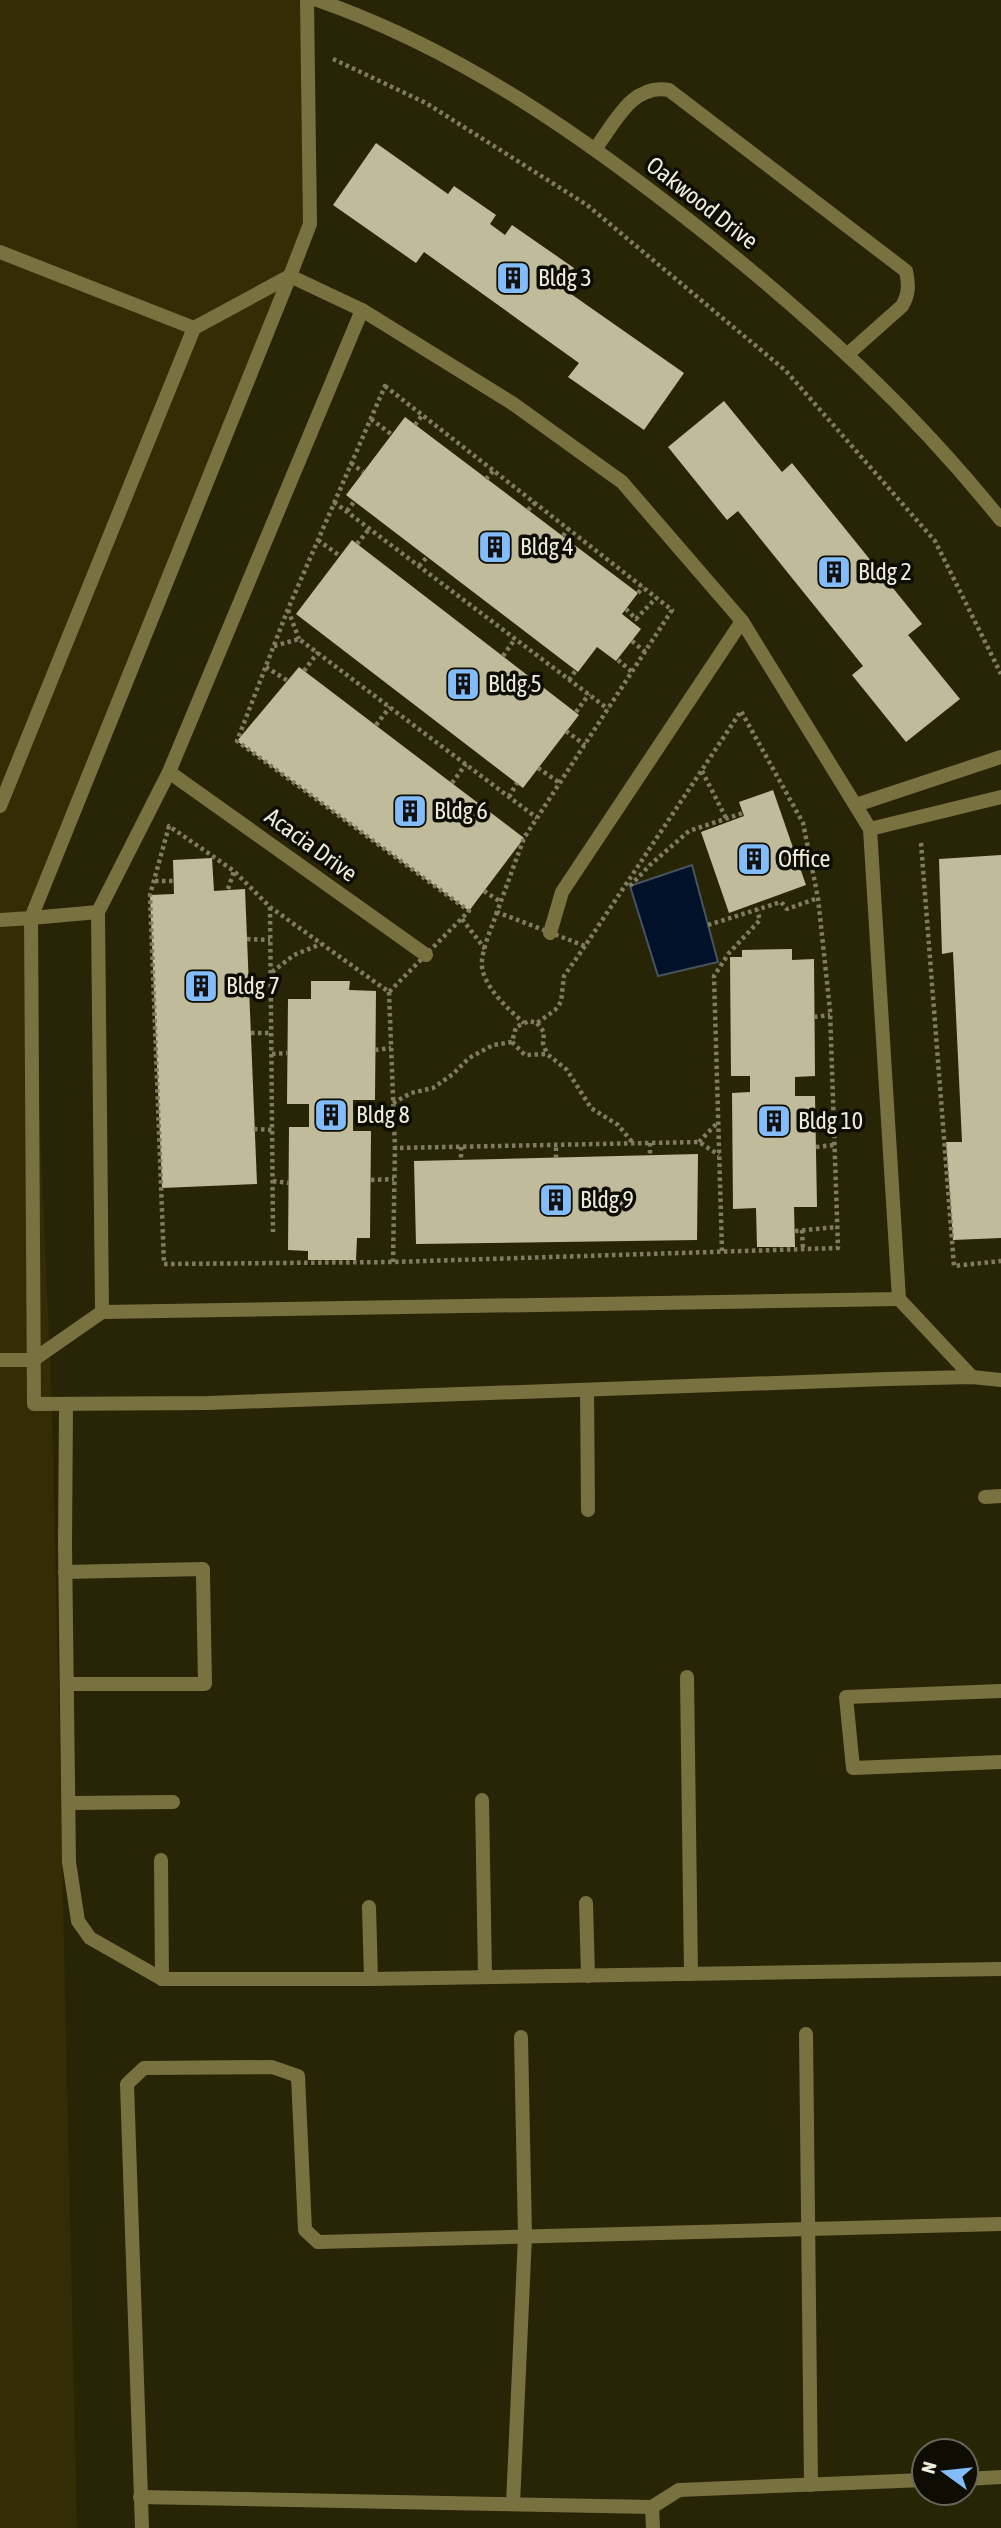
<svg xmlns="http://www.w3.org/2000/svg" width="1001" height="2528" font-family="'Asap Condensed',sans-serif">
<rect width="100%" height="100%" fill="#282406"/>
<path fill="#322d05" d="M0,0h307l3,224 -279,694 21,486 25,1124h-77z"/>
<path fill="#001129" stroke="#47535e" stroke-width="2" d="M692,865l26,97 -60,14 -28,-90z"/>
<g fill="#c0bc9b">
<path d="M376,143l72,51 6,-8 42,29 -6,9 15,11 7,-10 62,43 -13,19 123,86 -40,57 -76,-53 11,-14 -155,-111 -8,11 -83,-58z"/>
<path d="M724,401l58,71 10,-9 130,161 -14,11 52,64 -54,43 -54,-67 11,-9 -125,-155 -11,9 -59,-73z"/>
<path d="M405,417l233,176 -16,21 19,15 -25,32 -19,-14 -19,25 -232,-177z"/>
<path d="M352,540l227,175 -56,73 -227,-174z"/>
<path d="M299,667l225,171 -55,73 -232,-170z"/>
<path d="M773,790l33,95 -77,28 -28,-81 43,-16 -5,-14z"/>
<path d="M1001,855v383l-48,2 -7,-98h16l-9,-190 -11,2 -3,-95z"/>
<path d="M212,858l2,33 31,-2 12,295 -95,4 -12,-293 24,-1 -1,-34z"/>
<path d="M792,949v11l22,-1 1,117 -20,1v19h20l2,111h-23l1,40h-38l-1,-39 -23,1 -1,-116 18,-1v-16h-19l-1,-119h12v-7z"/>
<path d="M311,981h39l-1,9 27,1 -1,109h-22v31h18l-1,107h-13l-1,22h-48v-9l-20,-1 1,-123h20v-23h-22l1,-105h23z"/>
<path d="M698,1154l-1,86 -281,4 -2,-83z"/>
</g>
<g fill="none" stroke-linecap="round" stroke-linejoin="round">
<g stroke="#807c64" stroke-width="4.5" stroke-dasharray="3.5 3.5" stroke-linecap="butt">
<path d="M333,59l93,44 161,102 199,166 149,170 66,133"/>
<path d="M385,386l287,224 -148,228 -27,74 88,34 156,-235 62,112 15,75 12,112 8,238 -445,14 -229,2 -14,-369 19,-69 65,45 36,36 119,85 80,-81 -232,-170 51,-132z"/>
<path d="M371,419l20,15"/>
<path d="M415,425l8,-11"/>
<path d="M351,463l12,9"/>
<path d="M486,479l8,-9"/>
<path d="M334,502l274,207"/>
<path d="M528,510l7,-7"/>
<path d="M347,511l7,-9"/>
<path d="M563,536l6,-8"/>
<path d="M318,540l22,16"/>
<path d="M357,544l12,-15"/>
<path d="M419,566l8,-9"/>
<path d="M638,593l5,-6"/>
<path d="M626,609l10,10 20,-21"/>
<path d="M288,610l11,29"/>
<path d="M632,641l13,11"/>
<path d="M274,646l25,-7 238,179"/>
<path d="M503,656l12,-17"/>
<path d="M618,660l14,12"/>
<path d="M266,667l22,14"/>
<path d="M304,671l14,-19"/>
<path d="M569,680l7,-10"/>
<path d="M576,712l13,-18"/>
<path d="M376,725l14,-18"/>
<path d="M566,731l19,14"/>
<path d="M538,768l22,15"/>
<path d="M702,771l24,47"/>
<path d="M452,783l14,-19"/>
<path d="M509,797l8,-14"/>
<path d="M921,843l33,423 47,-5"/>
<path d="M155,881h19"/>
<path d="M630,886l20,-21 39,-34 54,-18"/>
<path d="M228,889l6,-18"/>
<path d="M484,891l17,11"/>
<path d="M270,907l3,325"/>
<path d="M497,912c-5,15 -13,32 -15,48 -3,23 26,49 42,63"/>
<path d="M462,919l23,30"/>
<path d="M708,925l73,-23 6,7 31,-11"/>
<path d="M247,939l23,1"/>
<path d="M585,946l-21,30 -3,26 -6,8 -18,13 -8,-2 -13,6 -4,15 13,13 22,-1 20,16 24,38 27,17 15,18"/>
<path d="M272,972l22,-17 27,-11"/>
<path d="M389,992l6,156"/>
<path d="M814,1017l16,-2"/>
<path d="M537,1023l7,9 -1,11 4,11"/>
<path d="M251,1033h20"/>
<path d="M375,1050l16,-2"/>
<path d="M272,1054l15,-1"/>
<path d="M393,1103l18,-10 22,-5 20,-14 16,-16 24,-13 19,-3"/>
<path d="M254,1129l19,1"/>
<path d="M699,1142l19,-20"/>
<path d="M650,1143v12"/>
<path d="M461,1147v13"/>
<path d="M816,1147l18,-2"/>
<path d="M556,1158v-13"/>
<path d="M371,1180l23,-1"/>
<path d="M273,1181l16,2"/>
<path d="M802,1230l1,19"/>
<path d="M795,1231l42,-4"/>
<path d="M722,1251l-8,-275 15,-23 31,-33 -3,-10"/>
<path d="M393,1262l2,-114 304,-6 20,13"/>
</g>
<g stroke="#787240" stroke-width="14">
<path d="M595,149c20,-26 37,-66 74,-59l237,181c3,14 3,23 -4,35l-54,48"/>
<path d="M0,252l194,76 96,-52 20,-52 -3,-224"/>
<path d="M362,310l150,93 110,79 120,139 128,208 29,470 -797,13 -4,-400 71,-140z"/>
<path d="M856,805l145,-48"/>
<path d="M0,806l194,-478"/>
<path d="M870,829l131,-32"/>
<path d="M98,912l-67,6 3,486 174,-1 679,-24 85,-2 29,3"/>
<path d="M0,920l31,-2 259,-642 72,34"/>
<path d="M550,933l12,-41 180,-271"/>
<path d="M899,1299l73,78"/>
<path d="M0,1360h33l69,-48"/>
<path d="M587,1390l1,120"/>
<path d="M66,1405l-1,140 4,317 9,59 12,17 72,41h209l630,-10"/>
<path d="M985,1497l16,-1"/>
<path d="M65,1572l138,-3v6l2,109h-138"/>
<path d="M687,1677l4,297"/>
<path d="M1001,1691l-155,6 7,71 148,-6"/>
<path d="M482,1800l3,176"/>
<path d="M70,1803l103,-1"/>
<path d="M161,1860l1,119"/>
<path d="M586,1903l2,73"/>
<path d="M369,1907l2,72"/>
<path d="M806,2034l5,451"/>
<path d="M966,2479l35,-2"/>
<path d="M140,2497l512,10"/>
<path d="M513,2504l12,-268 -4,-199"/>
<path d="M142,2528l-15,-444 17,-16 128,-1 26,9 7,154 13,12 683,-18"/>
<path d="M653,2528l-1,-21 27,-17 245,-10"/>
</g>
<path stroke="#787240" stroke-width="14" d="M169,772l257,183"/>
<path stroke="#787240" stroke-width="14" d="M317,0c144,50 270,139 388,233 110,88 208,177 296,287"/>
</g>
<defs>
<g id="building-square" transform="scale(1.75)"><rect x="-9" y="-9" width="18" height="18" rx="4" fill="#83bcfb" stroke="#0e0d03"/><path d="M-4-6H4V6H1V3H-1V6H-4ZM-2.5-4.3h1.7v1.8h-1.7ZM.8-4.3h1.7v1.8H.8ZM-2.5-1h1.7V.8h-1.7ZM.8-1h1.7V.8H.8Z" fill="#111"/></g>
</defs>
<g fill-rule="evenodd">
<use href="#building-square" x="513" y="278"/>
<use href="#building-square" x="495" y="547"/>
<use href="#building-square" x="834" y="572"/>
<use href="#building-square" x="463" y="684"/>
<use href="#building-square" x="410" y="811"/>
<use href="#building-square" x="754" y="859"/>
<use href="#building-square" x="201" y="986"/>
<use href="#building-square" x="331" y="1115"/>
<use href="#building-square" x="774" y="1121"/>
<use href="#building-square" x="556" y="1200"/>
</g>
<g text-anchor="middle" stroke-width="7" stroke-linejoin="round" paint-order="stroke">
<g font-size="24" fill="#eeecdb" stroke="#0e0d03">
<text transform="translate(702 203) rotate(38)" y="8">Oakwood Drive</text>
<text transform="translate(311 845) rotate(36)" y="8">Acacia Drive</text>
</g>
<g font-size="24" fill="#eeecdb" stroke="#0e0d03" text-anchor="start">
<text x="538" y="286">Bldg 3</text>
<text x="520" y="555">Bldg 4</text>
<text x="858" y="580">Bldg 2</text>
<text x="488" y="692">Bldg 5</text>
<text x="434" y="819">Bldg 6</text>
<text x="778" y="867">Office</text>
<text x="226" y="994">Bldg 7</text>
<text x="356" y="1123">Bldg 8</text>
<text x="798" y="1129">Bldg 10</text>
<text x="580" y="1208">Bldg 9</text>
</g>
</g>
<g transform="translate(945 2472) rotate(285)"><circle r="33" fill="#0e0d03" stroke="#686659" stroke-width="2"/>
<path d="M0-5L12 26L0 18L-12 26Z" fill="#83bcfb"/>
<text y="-10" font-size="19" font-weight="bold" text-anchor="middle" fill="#eeecdb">N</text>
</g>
</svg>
